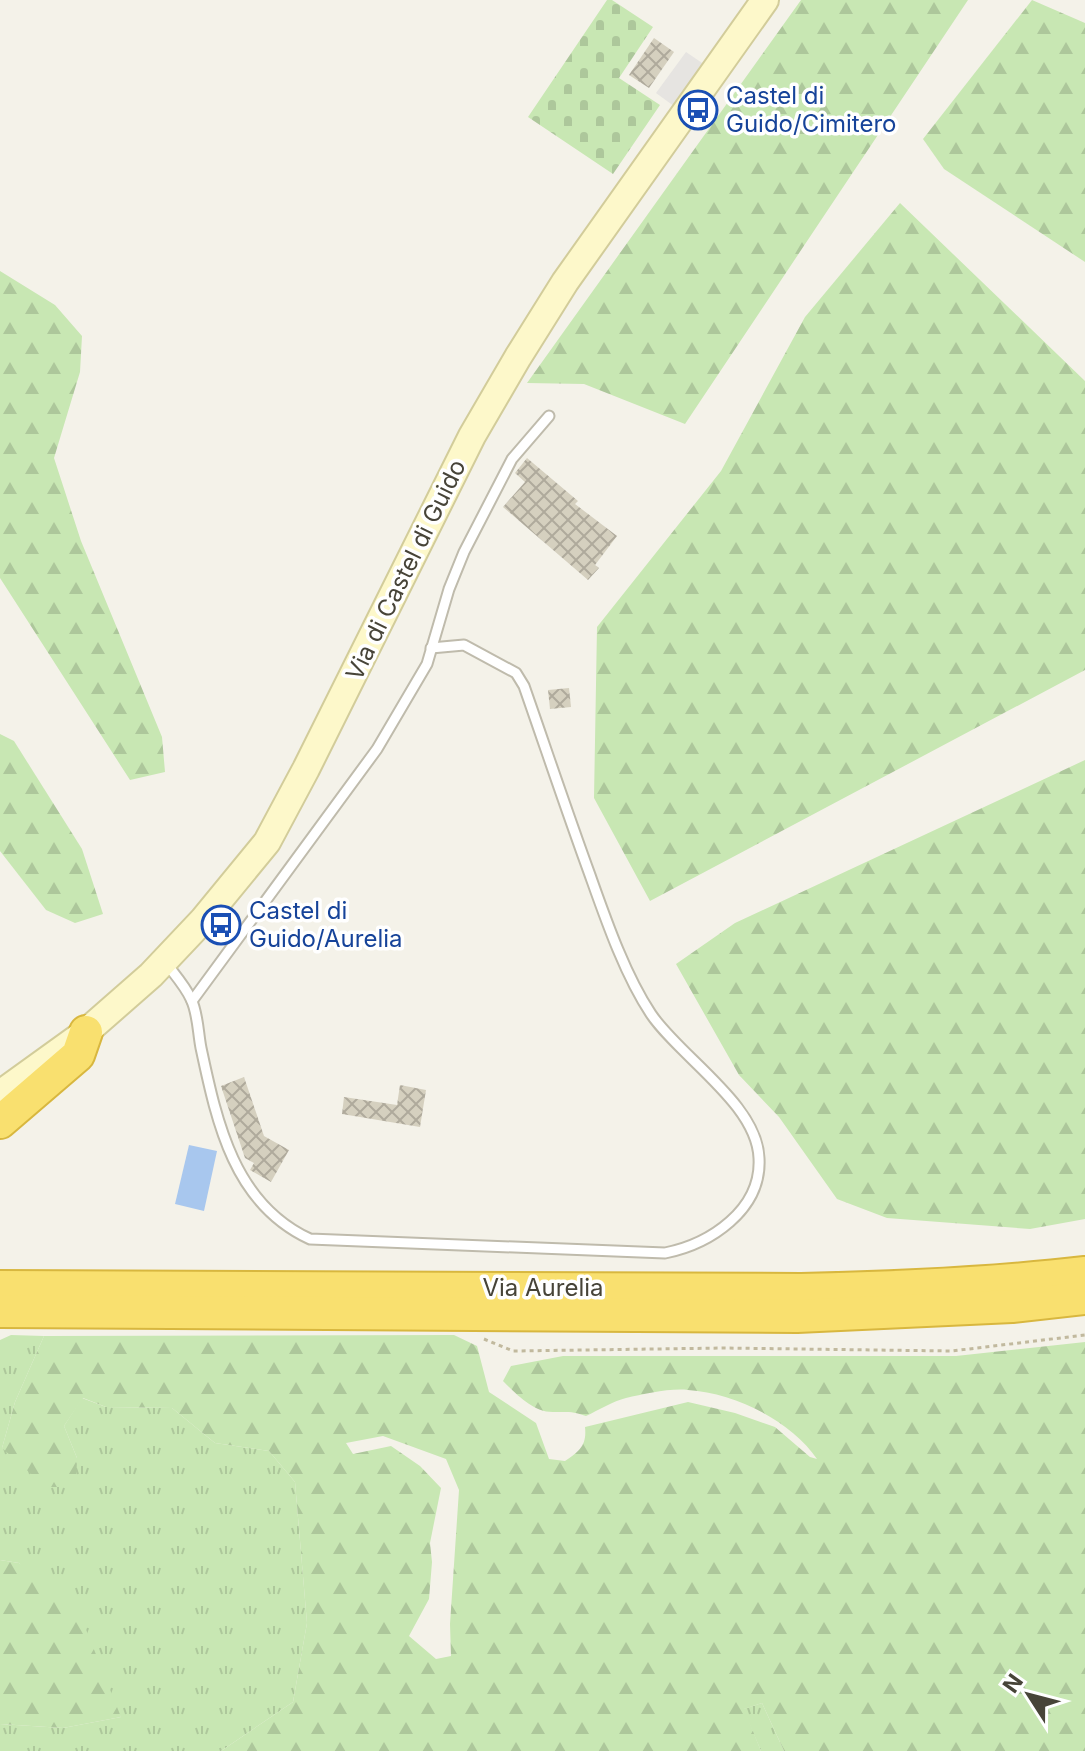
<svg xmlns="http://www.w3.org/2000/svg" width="1085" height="1751" font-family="Inter,sans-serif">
<defs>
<pattern id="grass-tufts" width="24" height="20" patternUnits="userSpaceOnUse" patternTransform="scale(2)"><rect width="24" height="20" fill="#c8e7b3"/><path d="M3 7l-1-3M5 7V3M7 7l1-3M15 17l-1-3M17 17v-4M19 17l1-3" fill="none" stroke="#adc79b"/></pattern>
<pattern id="forest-firs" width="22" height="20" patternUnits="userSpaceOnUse" patternTransform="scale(2)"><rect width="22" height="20" fill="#c8e7b3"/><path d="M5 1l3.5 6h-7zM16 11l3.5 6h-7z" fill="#adc79b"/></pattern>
<pattern id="cemetery-stones" width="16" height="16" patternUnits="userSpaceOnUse" patternTransform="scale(2)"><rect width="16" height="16" fill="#c8e7b3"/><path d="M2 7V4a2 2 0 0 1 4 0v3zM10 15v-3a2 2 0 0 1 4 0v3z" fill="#adc79b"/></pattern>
<pattern id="building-cross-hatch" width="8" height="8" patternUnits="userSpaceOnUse" patternTransform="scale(2)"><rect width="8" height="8" fill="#d5d0bf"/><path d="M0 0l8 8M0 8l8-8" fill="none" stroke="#afaa9c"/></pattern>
</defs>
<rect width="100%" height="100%" fill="#f4f2e9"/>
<g fill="url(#grass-tufts)">
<path d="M11,1335l33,1 -29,66 -13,46 75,10 -13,-32 18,-28 24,9 66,1 43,35 54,8 26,31 12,141 -14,79 -72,49h-221v-27l63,4 58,-11 -102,-154 -19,-3v-220z"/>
<path d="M762,1703l22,48h-23l-18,-42z"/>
</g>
<g fill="url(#forest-firs)" fill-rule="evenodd">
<path d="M801,0h167l-283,424 -101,-40 -57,-1z"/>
<path d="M1032,0l53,23v239l-141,-93 -21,-30z"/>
<path d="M900,203l185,178v289l-435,231 -56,-103 3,-171 124,-156 84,-154z"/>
<path d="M0,271l55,34 27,31 -2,36 -26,86 27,83 81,196 3,35 -35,8 -130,-202z"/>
<path d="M0,734l14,7 68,108 21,65 -28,9 -29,-13 -46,-59z"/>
<path d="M1085,760v459l-55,10 -143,-11 -50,-19 -58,-82 -40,-42 -63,-111 59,-41z"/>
<path d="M454,1335l23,11 12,46 47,31 13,36 16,2c14,-10 22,-15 20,-34l103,-25 47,11 40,14 35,30 7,2c-26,-38 -82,-66 -129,-69 -18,-2 -44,4 -62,8 -13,3 -27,12 -40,18 -13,-5 -19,-4 -32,-4 -20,1 -38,-18 -51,-31l8,-15 52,-10h393l129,-14v409h-301l-22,-48 -18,6 17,42h-540l72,-49 14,-79 -12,-141 -26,-31 -54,-8 -43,-35 -66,-1 -23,-9 -19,28 13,32 -1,29h-30l-44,-39 13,-46 29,-66zM383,1436l63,23 13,31 -9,134 1,32 -15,3 -27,-23 20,-37 3,-37 -2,-19 11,-55 -21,-22 -29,-20 -38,8 -7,-11z"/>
<path d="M0,1560l19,3 66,64 36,90 -58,11 -63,-4z"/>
</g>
<path fill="url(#cemetery-stones)" d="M607,0h5l41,27 -34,51 41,27 -47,69 -85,-57z"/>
<path fill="#e6e4e1" d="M686,52l22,15 -30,42 -22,-16z"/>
<path fill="#a8c7ee" d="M189,1145l28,6 -13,60 -29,-7z"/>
<g fill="url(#building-cross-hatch)">
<path d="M654,38l20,14 -25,36 -20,-13z"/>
<path d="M527,458l51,43 -3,3 42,32 -22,29 4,3 -11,12 -85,-73 22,-25 -10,-9z"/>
<path d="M569,688l2,19 -21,2 -2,-19z"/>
<path d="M244,1077l20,59 25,14 -18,32 -21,-12 4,-7 -9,-5 -24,-72z"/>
<path d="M400,1085l26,5 -6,37 -78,-13 2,-17 53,8z"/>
</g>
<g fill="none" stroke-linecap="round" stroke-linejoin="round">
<g stroke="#bfbbac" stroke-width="13">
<g id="lane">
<path d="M166,963c9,12 19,23 25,36 7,14 7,34 10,49 16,75 33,156 109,191l355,14c45,-9 97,-43 94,-95 -2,-54 -79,-101 -108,-144 -26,-39 -45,-94 -61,-139 -23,-63 -44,-126 -66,-189l-8,-13 -52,-28 -33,3"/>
<path d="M192,1001l185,-252 50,-85 22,-75 15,-37 48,-93 37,-43"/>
</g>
</g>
<g stroke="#d2cc9a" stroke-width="30">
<path id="secondary" d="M0,1094l86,-62 65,-57 52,-55 64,-78 39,-73 166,-333 46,-79 47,-75 200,-282"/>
</g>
<g stroke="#d8b73f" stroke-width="36">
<g id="highway">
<path d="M0,1122l78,-67 8,-23"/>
<path d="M0,1287l801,3c95,-2 189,-6 284,-17"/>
<path d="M0,1311l797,5 215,-10 73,-8"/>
</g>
</g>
<path stroke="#c1b99e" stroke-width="3" stroke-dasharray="4 4" stroke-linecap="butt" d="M484,1339l29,12 211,-3 228,3 133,-16"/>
<use href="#lane" stroke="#fff" stroke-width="9"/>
<use href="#secondary" stroke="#fdf8ca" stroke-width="26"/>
<use href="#highway" stroke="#f9e06f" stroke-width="32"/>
</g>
<defs>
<g id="bus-ring" transform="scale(2)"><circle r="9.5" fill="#fff" stroke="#1a4fb4" stroke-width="1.5"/><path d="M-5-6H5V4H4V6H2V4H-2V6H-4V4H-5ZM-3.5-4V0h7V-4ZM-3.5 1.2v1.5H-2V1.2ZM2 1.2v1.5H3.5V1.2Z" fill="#1a4fb4"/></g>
</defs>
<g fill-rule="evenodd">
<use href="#bus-ring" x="698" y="110"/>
<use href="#bus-ring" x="221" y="925"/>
</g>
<g text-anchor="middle" stroke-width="7" stroke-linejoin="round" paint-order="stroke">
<g font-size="24" fill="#164399" stroke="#fff" text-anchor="start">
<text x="726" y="104">Castel di<tspan x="726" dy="28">Guido/Cimitero</tspan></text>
<text x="249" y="919">Castel di<tspan x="249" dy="28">Guido/Aurelia</tspan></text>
</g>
<g font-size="24" fill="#474438" stroke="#fff">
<text transform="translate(406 570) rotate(-64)" y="8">Via di Castel di Guido</text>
<text x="543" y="1296">Via Aurelia</text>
</g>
</g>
<g transform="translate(1029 1695) rotate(306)" stroke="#ffffff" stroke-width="6" paint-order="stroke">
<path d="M0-6L14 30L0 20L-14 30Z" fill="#474438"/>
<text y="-12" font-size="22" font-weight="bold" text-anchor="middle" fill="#474438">N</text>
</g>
</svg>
